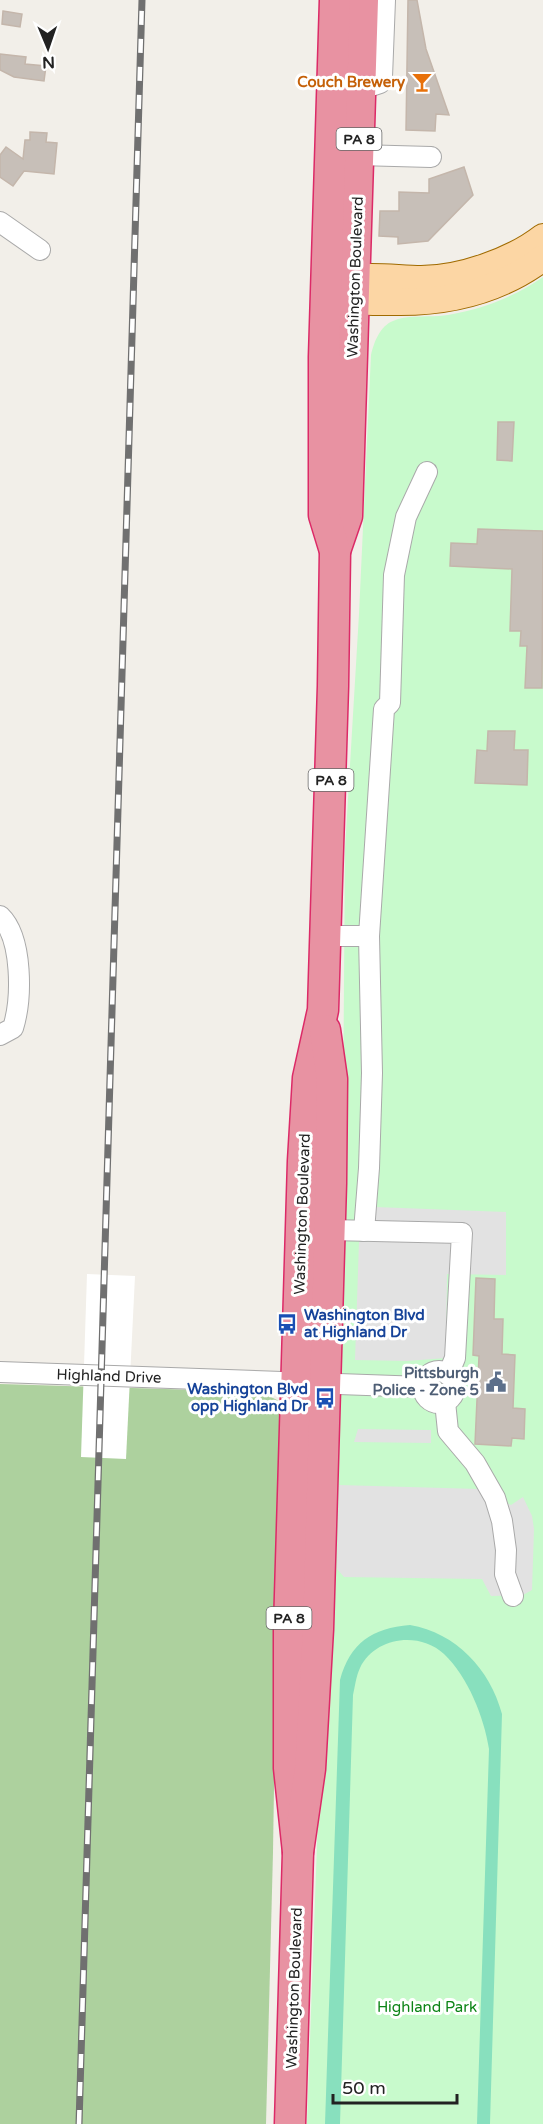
<svg xmlns="http://www.w3.org/2000/svg" width="543" height="2124" font-family="'Varela Round',sans-serif">
<rect width="100%" height="100%" fill="#f2efe9"/>
<path fill="#add19e" d="M0,1384l261,8 16,8 3,6 -7,446 -7,272h-266z"/>
<path fill="#c8facc" d="M543,277v1847h-236l36,-1008 2,-267 14,-235 12,-259c3,-13 9,-29 22,-34 13,-6 32,-4 46,-5 36,-4 74,-18 104,-39z"/>
<path fill="#88e0be" d="M410,1625c46,8 80,44 92,89l-12,410h-13l12,-375c-5,-32 -21,-72 -45,-95 -25,-23 -69,-17 -84,14 -4,8 -5,19 -7,27l-13,429h-15l15,-444c10,-37 32,-52 70,-55z"/>
<g fill="#e2e2e2">
<path d="M375,1207l131,5v63l-59,-1 -1,84 -39,3 -52,-1 4,-118 15,-1z"/>
<path d="M358,1429l73,1v13l-77,-1z"/>
<path d="M339,1485l140,4 32,16 12,-8 9,19 2,13 -2,61 -9,5 -32,1 -9,-17 -138,-2 -7,-8z"/>
</g>
<path fill="#fff" d="M87,1274l48,2 -9,183 -45,-2z"/>
<g fill="#c7bfb8" stroke="#c4b6ab" stroke-width="1.5">
<path d="M408,0h9l9,49 23,66 -13,-1 -1,17 -29,-1z"/>
<path d="M3,11l19,3 -2,13 -18,-3z"/>
<path d="M0,54l26,3 -1,7 21,2 -2,15 -30,-4 -14,-7z"/>
<path d="M30,132l17,1 -1,9 11,1 -3,31 -30,-3 -11,15 -13,-9v-22l6,-8 17,12 2,-19h5z"/>
<path d="M464,167l9,28 -45,46 -30,3v-7l-19,-1 1,-25h19v-19l30,1v-14z"/>
<path d="M498,422h16l-2,39 -15,-1z"/>
<path d="M478,529l65,2 -1,157h-17l2,-42h-7l1,-15h-11l2,-62 -62,-3 1,-23 26,1z"/>
<path d="M488,731h27l-1,19h14l-1,35 -52,-2 2,-33 10,1z"/>
<path d="M476,1278l19,1 -1,40h9l-1,35 13,1 -2,53 12,1 -1,30 -12,-1 -1,8 -36,-2 4,-88 -6,-1z"/>
</g>
<g fill="none" stroke-linecap="round" stroke-linejoin="round">
<g stroke="#a9a9a9" stroke-width="22">
<g id="minor">
<path d="M350,84l24,1 6,-2 2,-6 3,-77"/>
<path d="M358,155l73,2"/>
<path d="M0,222l40,28"/>
<path d="M0,916c23,22 22,83 13,112l-13,7"/>
<path d="M325,936h44"/>
<path d="M330,1230l132,3 -7,125 -7,17"/>
<path d="M364,1231l5,-63 3,-95 -3,-137 15,-227 6,-6 4,-128 12,-58 21,-45"/>
<circle cx="439" cy="1387" r="16"/>
<path d="M0,1372l423,15"/>
<path d="M445,1402l3,29 27,32 20,35 7,23 4,29 -1,24 8,22"/>
</g>
</g>
<g stroke="#a06b00" stroke-width="28">
<g id="major">
<path d="M337,285c6,-2 12,-6 18,-7 17,-3 47,1 66,1 39,0 91,-18 122,-42"/>
<path d="M335,293c23,11 34,9 59,9 54,1 105,-11 149,-44"/>
</g>
</g>
<g stroke="#dc2a67" stroke-width="33">
<g id="highway">
<path d="M335,551l12,-35 16,-516"/>
<path d="M298,1852l-9,-84v-140l14,-467 5,-83 15,-68 10,-324 2,-135 -11,-36v-158l11,-357"/>
<path d="M290,2124l8,-272 12,-83 8,-140 13,-446 1,-104 -7,-49"/>
</g>
</g>
<use href="#minor" stroke="#fff" stroke-width="20"/>
<use href="#major" stroke="#fcd6a4" stroke-width="26"/>
<use href="#highway" stroke="#e892a2" stroke-width="30"/>
<g stroke="#707070" stroke-width="7">
<path id="rail" d="M79,2124l63,-2124"/>
</g>
<use href="#rail" stroke="#fff" stroke-width="4.5" stroke-dasharray="14" stroke-linecap="butt"/>
</g>
<defs>
<g id="bar-bare" transform="scale(1.62)"><path d="M-6-5H6L.8 .8V4.5H3.5V6h-7V4.5H-.8V.8Z" fill="#e8710a" stroke="#fff" stroke-width="2.5" paint-order="stroke"/></g>
<g id="bus-bare" transform="scale(1.62)"><path d="M-5-6H5V4H4V6H2V4H-2V6H-4V4H-5ZM-3.5-4V0h7V-4ZM-3.5 1.2v1.5H-2V1.2ZM2 1.2v1.5H3.5V1.2Z" fill="#1a4fb4" stroke="#fff" stroke-width="2.5" paint-order="stroke"/></g>
<g id="civic-bare" transform="scale(1.62)"><path d="M-.6-6.5H3V-4.5H.6V-3L4-1V1h2V6H-6V1h2V-1L-.6-3ZM-1.2 2.5V6h2.4V2.5Z" fill="#5c6f8a" stroke="#fff" stroke-width="2.5" paint-order="stroke"/></g>
</defs>
<g fill-rule="evenodd">
<use href="#bar-bare" x="422" y="82"/>
<use href="#bus-bare" x="287" y="1324"/>
<use href="#civic-bare" x="496" y="1382"/>
<use href="#bus-bare" x="325" y="1398"/>
</g>
<g text-anchor="middle" stroke-width="6" stroke-linejoin="round" paint-order="stroke">
<g fill="#fff" stroke="#646464" stroke-width="1.5">
<rect x="336.5" y="128" width="45" height="22" rx="4.5"/>
<rect x="308.5" y="769" width="45" height="22" rx="4.5"/>
<rect x="266.5" y="1607" width="45" height="22" rx="4.5"/>
</g>
<g font-size="14" font-weight="bold" fill="#222">
<text x="359" y="144">PA 8</text>
<text x="331" y="785">PA 8</text>
<text x="289" y="1623">PA 8</text>
</g>
<g font-size="15" font-weight="bold" fill="#c56008" stroke="#fff" text-anchor="end">
<text x="405" y="87">Couch Brewery</text>
</g>
<g font-size="15" fill="#222" stroke="#fff">
<text transform="translate(355 277) rotate(-88)" y="5">Washington Boulevard</text>
<text transform="translate(302 1214) rotate(-88)" y="5">Washington Boulevard</text>
<text transform="translate(109 1376) rotate(2)" y="5">Highland Drive</text>
<text transform="translate(294 1988) rotate(-88)" y="5">Washington Boulevard</text>
</g>
<g font-size="15" font-weight="bold" fill="#164399" stroke="#fff" text-anchor="start">
<text x="304" y="1320">Washington Blvd<tspan x="304" dy="17">at Highland Dr</tspan></text>
<text x="308" y="1394" text-anchor="end">Washington Blvd<tspan x="308" dy="17">opp Highland Dr</tspan></text>
</g>
<g font-size="15" font-weight="bold" fill="#4e5e75" stroke="#fff" text-anchor="end">
<text x="479" y="1378">Pittsburgh<tspan x="479" dy="17">Police - Zone 5</tspan></text>
</g>
<g font-size="15" fill="#0c8416" stroke="#fff">
<text x="427" y="2012">Highland Park</text>
</g>
</g>
<g transform="translate(48 48) rotate(178)" stroke="#ffffff" stroke-width="4.5" paint-order="stroke">
<path d="M0-4.5L10 22L0 15L-10 22Z" fill="#222222"/>
<text y="-9" font-size="16" font-weight="bold" text-anchor="middle" fill="#222222">N</text>
</g>
<path d="M333 2094v9h124v-9" fill="none" stroke="#222222" stroke-width="3"/>
<text x="342" y="2094" font-size="18" fill="#222222" stroke="#ffffff" stroke-width="4.5" paint-order="stroke">50 m</text>
</svg>
